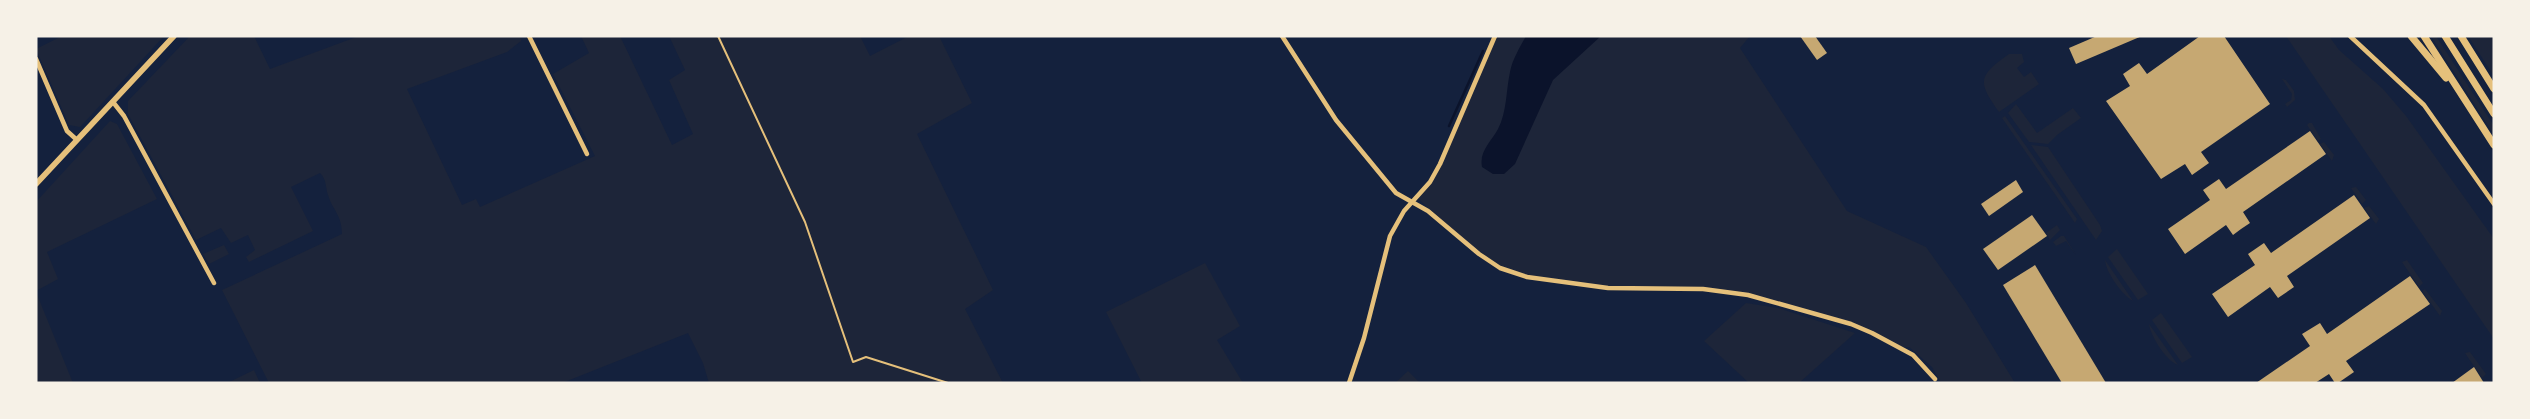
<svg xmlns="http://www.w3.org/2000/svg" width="2530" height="419" font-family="'Sofia Sans Condensed',sans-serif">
<rect width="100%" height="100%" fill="#14213d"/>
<g fill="#1d2539">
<path d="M62,36l11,1 91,-1 -84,91 -11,-2 -33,-76z"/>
<path d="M190,36h64l16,33 89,-33h161l1,5 -14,11 -100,37 55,116 14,-6 4,8 115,-51 -42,-82 36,-21 -8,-17h39l52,109 21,-11 -24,-54 16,-10 -16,-34h191l10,20 39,-20h30l33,67 -55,31 76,156 -28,19 38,74h-294l-6,-20 -15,-30 -126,50h-293l-47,-93 120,-56c0,-19 -9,-23 -14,-39 -3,-9 -1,-15 -8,-22l-29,14 22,44 -64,31 -3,-5 9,-7 -7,-15 -17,8 -10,-15 -25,12 -68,-126v-13z"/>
<path d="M1495,36h255l-10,12 107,163 79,36 40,56 49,80h-74l-9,-16 -23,-20h-10l-48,-23 -72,-20 -57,-13 -114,-3 -70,-9 -38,-11 -50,-38 -32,-32 18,-27z"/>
<path d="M2286,36h43l10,14 44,39 23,27 88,123v100z"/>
<path d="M2431,36h5l58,90v9z"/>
<path d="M2468,36h26v40l-24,-37z"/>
<path d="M2009,54h13l2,8 -7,6 7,9 7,-5 8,12 -40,28c-22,-31 -21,-36 10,-58z"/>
<path d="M2282,79l4,1 8,11 1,9 -8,7 -2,-3 6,-4 1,-6z"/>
<path d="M2016,104l21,29 36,-25 8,10 -24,17 -9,9 -19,-2 -21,-29z"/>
<path d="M2005,116l72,103 -2,4 -73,-105z"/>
<path d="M110,121l7,3 40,75 -110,53 11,27 -22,12v-89z"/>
<path d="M2309,123h3l9,16 -3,2 -11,-16z"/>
<path d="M2324,142l10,13 -2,6 -12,-17z"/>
<path d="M2031,145l17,2 52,78 2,6 -6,9z"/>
<path d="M2356,187l10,13 -4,4 -11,-16z"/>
<path d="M2369,206l10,13 -3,5 -12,-16z"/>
<path d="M2057,225l3,5 -10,10 -4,-7z"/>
<path d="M2061,236h3l12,19 -10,-14 -10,5 -3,-4z"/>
<path d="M224,245l5,9 -20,10 -6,-10z"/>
<path d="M2117,249l31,45 -10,6 -30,-43z"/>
<path d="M2105,260l28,41c-10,-5 -27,-28 -28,-41z"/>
<path d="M2407,260l16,23 -4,4 -17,-25z"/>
<path d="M1205,263l35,63 -23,14 26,43h-101l-36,-71z"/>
<path d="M2425,289l17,22 -2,5 -18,-25z"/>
<path d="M36,292l37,91h-37z"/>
<path d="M1746,303l32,5 77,25 -56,50h-50l-45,-42z"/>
<path d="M2161,313l31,44 -10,6 -30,-43z"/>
<path d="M2149,324l29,41c-12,-4 -28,-30 -29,-41z"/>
<path d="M2470,352l16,22 -4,4 -17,-25z"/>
<path d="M254,370l6,13h-33z"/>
<path d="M1408,371l12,12h-25z"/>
</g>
<path fill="#0b132b" d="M1526,36h75l-48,44 -38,84 -11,10h-11l-11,-7c-3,-16 9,-25 16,-38 9,-17 8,-39 12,-57 2,-12 10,-25 16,-36z"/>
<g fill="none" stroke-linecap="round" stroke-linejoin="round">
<path stroke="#0b132b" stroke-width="2.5" d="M1449,126l34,-75"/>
</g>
<g fill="#c6a872">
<path d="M1800,36h15l12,17 -10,7z"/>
<path d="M2097,36h45l-66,28 -7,-16z"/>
<path d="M2200,36h24l46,68 -69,48 8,11 -17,12 -7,-11 -24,15 -55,-78 24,-15 -7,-12 16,-11 8,11z"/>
<path d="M2310,131l16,23 -83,58 7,11 -9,6 -8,6 -7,-10 -41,29 -17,-25 42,-29 -7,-10 16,-11 7,10z"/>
<path d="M2016,180l7,12 -34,24 -8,-12z"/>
<path d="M2354,195l16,23 -83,58 7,11 -16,11 -8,-11 -42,30 -16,-23 43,-29 -7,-11 16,-11 7,10z"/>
<path d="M2032,215l15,21 -49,34 -15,-21z"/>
<path d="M2035,265l71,118h-44l-59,-98z"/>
<path d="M2410,276l20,28 -84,57 8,11 -16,11h-3l-6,-9 -14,9h-59l54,-37 -8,-12 18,-11 7,11z"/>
<path d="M2474,367l10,16h-32z"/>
</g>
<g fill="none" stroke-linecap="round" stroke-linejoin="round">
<path stroke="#e5c07b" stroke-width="2" d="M718,36l87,186 48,140 13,-5 82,26"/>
<g stroke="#e5c07b" stroke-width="4.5">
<path d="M529,36l58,118"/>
<path d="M1282,36l54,84 60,73 32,18 51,43 21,14 27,9 81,11 95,1 45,6 103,29 21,9 41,22 22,24"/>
<path d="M2350,36l74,69 70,99"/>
<path d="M36,59l31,72 10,9"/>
<path d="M113,102l11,14 90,167"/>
<path d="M1349,383l15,-45 26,-102 14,-25 26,-29 10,-18 55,-128"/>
</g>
<path stroke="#e5c07b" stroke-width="5.5" d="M36,184l138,-148"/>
<g stroke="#e5c07b" stroke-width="7">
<path d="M2411,36l35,42"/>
<path d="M2424,36l70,109"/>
<path d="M2445,36l49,78"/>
<path d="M2461,36l33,53"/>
</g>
</g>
<rect width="2530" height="419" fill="none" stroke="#f6f1e7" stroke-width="75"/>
</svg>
